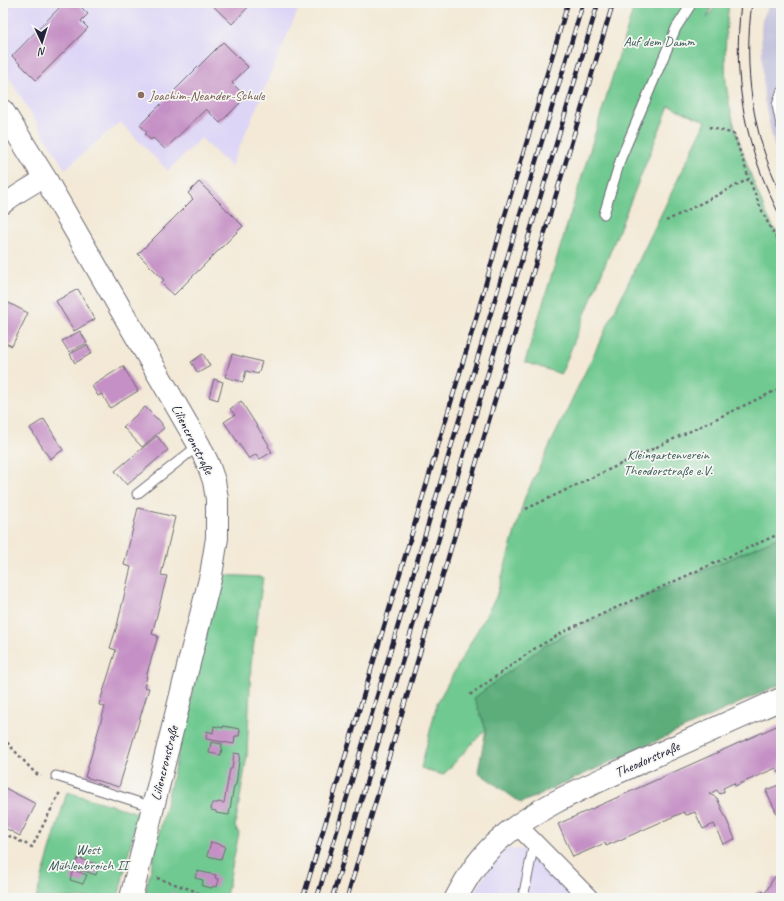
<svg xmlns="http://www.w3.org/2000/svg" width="784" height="901" font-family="Caveat,sans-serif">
<rect width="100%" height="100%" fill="#f6f6f2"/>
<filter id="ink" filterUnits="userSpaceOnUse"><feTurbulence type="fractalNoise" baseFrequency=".025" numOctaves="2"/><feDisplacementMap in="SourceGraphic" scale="8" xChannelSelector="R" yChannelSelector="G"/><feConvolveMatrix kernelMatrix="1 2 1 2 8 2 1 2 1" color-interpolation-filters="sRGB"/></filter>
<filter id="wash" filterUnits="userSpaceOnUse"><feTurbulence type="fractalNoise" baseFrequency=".012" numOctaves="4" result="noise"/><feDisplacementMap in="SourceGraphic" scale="16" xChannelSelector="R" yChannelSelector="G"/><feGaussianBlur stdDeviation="0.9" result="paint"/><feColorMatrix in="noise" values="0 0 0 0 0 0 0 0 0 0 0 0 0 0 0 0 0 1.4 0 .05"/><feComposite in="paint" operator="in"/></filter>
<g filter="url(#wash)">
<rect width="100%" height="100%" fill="#f3e9d6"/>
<g fill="#ddd5f6">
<path d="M3,3h298l-70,164 -30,-29 -33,33 -48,-49 -55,47 -62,-101z"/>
<path d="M530,849l49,49h-108l30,-48z"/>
</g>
<path fill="#c2c1dc" d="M770,3h11v159l-7,-17 -10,-46 -3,-67 1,-12z"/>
<g fill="#70c990" stroke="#497666">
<path d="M635,3h78l-6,15 11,-15h11c-3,26 -5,53 -3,79 3,31 13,60 23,88 9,24 18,49 32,70v296l-186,83 -53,28 -68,51 12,31 -43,46 -22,-7 16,-65 59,-106 29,-100 181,-376h-1l-36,-15 -108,268 -36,-12z"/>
<path d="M220,575l43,2 -12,87 -4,92 -12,71 4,6 -13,63 -1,2h-81z"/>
<path d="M67,792l71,21 -20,85h-82z"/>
</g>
<path fill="#5cad7a" stroke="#3f685a" d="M781,536v148l-260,119 -43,-31 8,-43 -12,-31 68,-51 53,-28z"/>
<g id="blocks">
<g fill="#c590c5">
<path d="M64,3h13l11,11 -7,7 7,7 -52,52 -24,-24z"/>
<path d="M210,3h42l-20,21z"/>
<path d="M223,42l25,25 -16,16 14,14 -26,26 -14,-14 -41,40 -12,-11 -2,2 -6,-6 2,-2 -7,-7z"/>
<path d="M199,182l44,44 -69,69 -13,-12 3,-3 -26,-26 55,-55 -5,-6z"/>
<path d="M78,289l17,30 -21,12 -18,-30z"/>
<path d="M3,300l25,13 -16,33 -9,-4z"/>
<path d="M80,331l7,12 -18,9 -7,-11z"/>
<path d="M87,345l5,8 -17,10 -5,-9z"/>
<path d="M203,354l7,12 -12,7 -7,-11z"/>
<path d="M232,354l30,8 -4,12 -12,-3 -3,11 -18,-5z"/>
<path d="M123,366l15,25 -28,17 -8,-14 -4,2 -6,-10z"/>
<path d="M214,379l9,3 -5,18 -9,-3z"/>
<path d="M241,401l28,44 -1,1 4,6 -12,7 -4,-5 -7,5 -25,-37 11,-7 -5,-6z"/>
<path d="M145,407l11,11 2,1 4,5v2l2,2 -22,19 -19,-20z"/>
<path d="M44,419l19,31 -13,9 -20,-31z"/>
<path d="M157,436l11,14 -41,35 -12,-14z"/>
<path d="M138,508l37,9 -14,58 6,1 -15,58 6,2 -12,41h1l-3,10 5,1 -30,99 -34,-10 20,-70 -6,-2 17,-55 -6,-2 7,-22 14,-59 -7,-2z"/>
<path d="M781,724v48l-2,1 -3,-5 -41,18 -1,-3 -11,5 1,2v2l-4,2 -1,-1 -2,-3 -8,4 8,4 18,41 -12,5 -9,-20 -11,5 -8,-17 -8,3 -2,-1 -1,-2 -78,34 -1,-3 -32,14 -15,-33z"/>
<path d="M214,726l9,2v-2l17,3 -1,7h-4l-1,8 -28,-5 1,-8 6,2z"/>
<path d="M211,742l11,2 -1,11 -12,-2z"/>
<path d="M234,753l6,1 -4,31 -2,1 -5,29 -13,-2v-2l-5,-1 1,-7h6v-1l6,1 6,-34h2z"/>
<path d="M781,784v39l-15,-33z"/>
<path d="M3,787l33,17 -16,32 -17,-9z"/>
<path d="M211,842l14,4 -4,13 -14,-3z"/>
<path d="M78,858l21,7 -3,10 -21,-7z"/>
<path d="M73,870l14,5 -4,9 -13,-4z"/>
<path d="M197,871l19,4 -1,3 4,1 -2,8 -4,-1 -1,2 -10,-2 1,-6 -8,-2z"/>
<path d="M775,876l6,4v15l-2,3h-25l6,-8 5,3z"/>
<path d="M171,892l17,6h-19z"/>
</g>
</g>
</g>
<g filter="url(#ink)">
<use href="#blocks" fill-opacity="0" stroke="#6b6871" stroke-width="1"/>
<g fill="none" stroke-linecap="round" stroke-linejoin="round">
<g stroke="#6b6871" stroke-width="11">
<g id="lane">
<path d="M781,93l-4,12 4,20"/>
<path d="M604,214l17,-56 55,-130 16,-25"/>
<path d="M137,494l62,-49"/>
<path d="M56,776l97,31"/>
<path d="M523,898l11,-55"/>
</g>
</g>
<g stroke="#6b6871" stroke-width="20">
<g id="street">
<path d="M3,205c13,-11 27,-19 42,-27"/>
<path d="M517,825l72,73"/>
</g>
</g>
<g stroke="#6b6871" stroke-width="24">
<g id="secondary">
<path d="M3,111l42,67 154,267 9,19 6,17 3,18v39l-6,37 -58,232 -22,91"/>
<path d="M456,898c11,-21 25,-43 43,-58 39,-34 89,-54 135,-75 49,-22 98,-44 147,-66"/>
</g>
</g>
<g stroke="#6b6871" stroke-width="2.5" stroke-dasharray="3 3" stroke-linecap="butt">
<path d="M709,127l25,7 15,45"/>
<path d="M666,221l83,-42c9,23 18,46 32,66"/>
<path d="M526,509l255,-121"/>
<path d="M470,695l64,-46 35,-20 212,-96"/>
<path d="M3,738l32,35 6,3"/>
<path d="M3,833l29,14 28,-55"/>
<path d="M157,878l38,13 11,7"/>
</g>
<use href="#lane" stroke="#fff" stroke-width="9"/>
<use href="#street" stroke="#fff" stroke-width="18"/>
<use href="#secondary" stroke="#fff" stroke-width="22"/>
<g stroke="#22223b" stroke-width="1">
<path d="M741,3c-9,78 4,145 40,215"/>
<path d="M752,3c-9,63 0,133 29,190"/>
</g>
<g stroke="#22223b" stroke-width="4.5">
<g id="rail">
<path d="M303,898l174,-583 25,-90 66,-222"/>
<path d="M317,898l266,-895"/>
<path d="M332,898l266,-895"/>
<path d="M347,898l266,-895"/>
</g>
</g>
<use href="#rail" stroke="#f6f6f2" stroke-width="3" stroke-dasharray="9" stroke-linecap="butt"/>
</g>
</g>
<circle fill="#8d6e63" stroke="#f6f6f2" stroke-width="1.5" cx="141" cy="95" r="4"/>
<g text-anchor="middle" stroke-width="3.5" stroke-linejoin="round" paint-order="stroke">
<g font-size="14" fill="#3d5c59" stroke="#f6f6f2">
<text x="659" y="46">Auf dem Damm</text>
<text x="668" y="459">Kleingartenverein<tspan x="668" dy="16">Theodorstraße e.V.</tspan></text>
<text x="88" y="854">West<tspan x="88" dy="16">Mühlenbroich II</tspan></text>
</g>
<g font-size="14" fill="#785e54" stroke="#f6f6f2" text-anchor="start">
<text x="149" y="100">Joachim-Neander-Schule</text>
</g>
<g font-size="14" fill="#22223b" stroke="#f6f6f2">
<text transform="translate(193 439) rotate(63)" y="5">Liliencronstraße</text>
<text transform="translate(647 759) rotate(-24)" y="5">Theodorstraße</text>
<text transform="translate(164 763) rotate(-76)" y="5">Liliencronstraße</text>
</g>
</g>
<rect width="784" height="901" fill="none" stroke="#f6f6f2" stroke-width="16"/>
<g transform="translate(42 42) rotate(176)" stroke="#f6f6f2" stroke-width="3" paint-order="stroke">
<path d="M0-3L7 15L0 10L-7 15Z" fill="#22223b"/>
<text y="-6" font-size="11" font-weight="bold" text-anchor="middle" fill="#22223b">N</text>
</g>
</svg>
